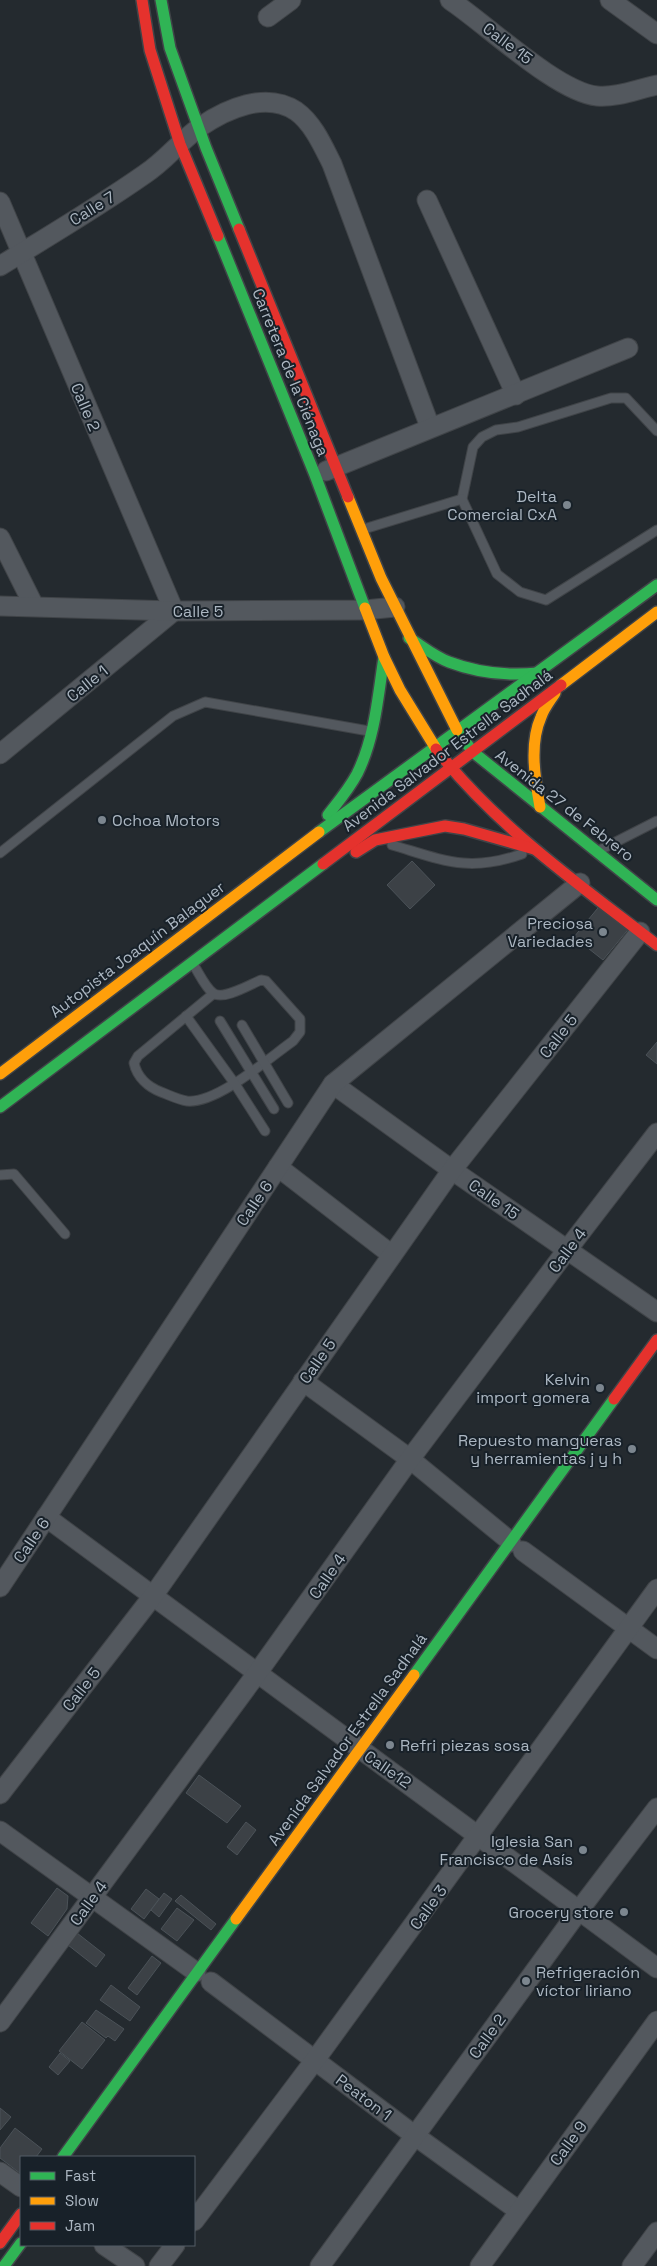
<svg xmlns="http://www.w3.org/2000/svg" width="657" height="2266" font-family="'Space Grotesk',sans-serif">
<rect width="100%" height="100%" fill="#242a2f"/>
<g fill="#3c4146" stroke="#4b5258">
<path d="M412,861l23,24 -25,24 -23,-24z"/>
<path d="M602,903l29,23 -28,34 -29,-23z"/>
<path d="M657,1042v22l-11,-9z"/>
<path d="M199,1775l42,31 -14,17 -41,-30z"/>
<path d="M246,1822l10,8 -19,25 -10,-8z"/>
<path d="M57,1888l11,8 -1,13 -19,27 -17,-13z"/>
<path d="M146,1889l13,10 -15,20 -13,-10z"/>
<path d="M164,1893l8,6 -13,18 -8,-7z"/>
<path d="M181,1895l35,29 -5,6 -36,-29z"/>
<path d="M177,1908l17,12 -17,21 -16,-12z"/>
<path d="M77,1933l28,22 -9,12 -28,-22z"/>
<path d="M152,1956l9,7 -24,32 -9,-7z"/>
<path d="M111,1985l29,22 -10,14 -30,-21z"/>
<path d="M96,2010l28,19 -9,12 -7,-5 -2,2 -20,-15z"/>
<path d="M82,2022l23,18 -23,29 -23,-18z"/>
<path d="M60,2053l10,8 -12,14 -9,-8z"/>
<path d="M0,2108l11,9 -11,13z"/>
<path d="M15,2128l27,21 -6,8h-15v17l-21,-16v-10z"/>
</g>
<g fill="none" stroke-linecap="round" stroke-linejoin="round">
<g stroke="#404448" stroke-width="11">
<g id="lane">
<path d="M657,431l-31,-33h-15l-93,29 -22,3 -14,7 -9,10 -11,52 35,75 23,18 26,8 111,-70"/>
<path d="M364,529l98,-30"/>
<path d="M392,845c51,15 76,28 130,9"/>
<path d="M600,850l57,-29"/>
<path d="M0,853l173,-137 32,-14 164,29"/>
<path d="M193,964c6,9 12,23 20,29 10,8 38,-9 48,-13l5,1 34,38v13l-7,9c-24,17 -76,63 -106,60 -8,-1 -18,-6 -26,-9 -13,-5 -24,-15 -27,-29l4,-7 75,-62"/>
<path d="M186,1016l49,68 30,47"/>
<path d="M220,1021l54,88"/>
<path d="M242,1025l46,78"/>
<path d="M0,1175l14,-1 51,60"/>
</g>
</g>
<g stroke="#404448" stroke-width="21">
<g id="street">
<path d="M450,0c36,24 107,92 147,96 19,2 41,-7 60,-11"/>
<path d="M610,0l47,34"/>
<path d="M268,17l23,-17"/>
<path d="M427,200l89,195"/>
<path d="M0,202l174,409 -174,143"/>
<path d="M0,266c49,-30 98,-59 145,-92 20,-13 35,-33 55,-47 26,-18 66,-36 96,-16 17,12 27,35 36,53l98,263"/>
<path d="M326,471l302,-123"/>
<path d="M0,538l34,68"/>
<path d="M0,606l174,5 191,-1 30,-3"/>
<path d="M333,1084l119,86 205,142"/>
<path d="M278,1167l114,88"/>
<path d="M303,1381l107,78 101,83"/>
<path d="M46,1517l611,451"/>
<path d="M523,1551l134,98"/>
<path d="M0,1587l333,-503 247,-201"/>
<path d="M0,1794l153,-198 299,-426 188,-238"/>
<path d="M0,1831l196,141"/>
<path d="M211,1982l203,153 105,76"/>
<path d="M0,2022l258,-350 152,-213 157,-209 90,-117"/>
<path d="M0,2172l21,15"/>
<path d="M194,2221l121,-161 342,-471"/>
<path d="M104,2245l31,21"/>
<path d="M159,2266l16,-21"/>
<path d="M320,2266l260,-357 77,-101"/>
<path d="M480,2266l177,-245"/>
<path d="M632,2266l25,-34"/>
</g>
</g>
<g stroke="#404448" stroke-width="14">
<g id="fast">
<path d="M161,0l9,48 36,100 33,81"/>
<path d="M218,236l97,239 50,133"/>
<path d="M409,638c13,8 26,19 40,24 29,11 59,14 89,11"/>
<path d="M458,732l15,20 184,148"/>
<path d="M328,815c10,-13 21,-26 29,-41 18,-36 21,-78 27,-117"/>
<path d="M319,832l338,-247"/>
<path d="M0,1107l323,-243"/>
<path d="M414,1675l200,-276"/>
<path d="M63,2157l173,-238"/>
<path d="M4,2266l17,-23"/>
</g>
</g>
<g stroke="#404448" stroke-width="14">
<g id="slow">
<path d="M348,497l33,81 76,152"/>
<path d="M365,608l19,49 16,33 35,57"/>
<path d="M561,685l96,-73"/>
<path d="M540,807c-5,-28 -11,-63 1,-90 3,-9 9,-16 14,-24"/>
<path d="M0,1074l319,-242"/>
<path d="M236,1919l178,-244"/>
</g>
</g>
<g stroke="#404448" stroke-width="14">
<g id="jam">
<path d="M142,0l8,50 30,94 38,92"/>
<path d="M239,229l109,268"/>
<path d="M436,749c61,78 144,136 221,196"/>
<path d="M356,852l19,-12 70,-14 19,3 70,20"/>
<path d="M323,864l238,-179"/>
<path d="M614,1399l43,-59"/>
<path d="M0,2243l21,-29"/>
</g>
</g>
<use href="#lane" stroke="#53585e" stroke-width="9"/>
<use href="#street" stroke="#53585e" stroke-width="19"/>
<use href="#fast" stroke="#30b455" stroke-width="11"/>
<use href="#slow" stroke="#ff9f0a" stroke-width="11"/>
<use href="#jam" stroke="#e5322d" stroke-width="11"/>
</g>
<g fill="#7c868f" stroke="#182129" stroke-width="2">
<circle cx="567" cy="505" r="5"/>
<circle cx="102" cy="820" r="5"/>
<circle cx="603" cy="932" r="5"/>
<circle cx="600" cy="1388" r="5"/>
<circle cx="632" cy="1449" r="5"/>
<circle cx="390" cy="1745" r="5"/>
<circle cx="583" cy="1850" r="5"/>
<circle cx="624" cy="1912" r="5"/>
<circle cx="526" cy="1981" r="5"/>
</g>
<g text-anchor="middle" stroke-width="4" stroke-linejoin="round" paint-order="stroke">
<g font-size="16" fill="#acb7c2" stroke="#182129">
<text transform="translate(508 43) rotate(37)" y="6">Calle 15</text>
<text transform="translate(92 208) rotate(-32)" y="6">Calle 7</text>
<text transform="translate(291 372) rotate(68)" y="6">Carretera de la Ciénaga</text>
<text transform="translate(86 407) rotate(67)" y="6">Calle 2</text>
<text x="198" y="617">Calle 5</text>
<text transform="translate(87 683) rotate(-39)" y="6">Calle 1</text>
<text transform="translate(447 750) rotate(-37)" y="6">Avenida Salvador Estrella Sadhalá</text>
<text transform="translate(565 805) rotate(38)" y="6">Avenida 27 de Febrero</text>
<text transform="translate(137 949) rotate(-37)" y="6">Autopista Joaquín Balaguer</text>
<text transform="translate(558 1036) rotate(-52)" y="6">Calle 5</text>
<text transform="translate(494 1199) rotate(35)" y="6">Calle 15</text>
<text transform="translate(254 1203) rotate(-56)" y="6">Calle 6</text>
<text transform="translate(567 1250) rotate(-53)" y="6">Calle 4</text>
<text transform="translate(317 1361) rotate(-55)" y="6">Calle 5</text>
<text transform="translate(31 1540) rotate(-56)" y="6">Calle 6</text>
<text transform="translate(327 1576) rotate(-55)" y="6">Calle 4</text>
<text transform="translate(81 1689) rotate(-52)" y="6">Calle 5</text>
<text transform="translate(347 1739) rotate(-54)" y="6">Avenida Salvador Estrella Sadhalá</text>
<text transform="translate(388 1769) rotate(35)" y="6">Calle12</text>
<text transform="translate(88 1903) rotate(-54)" y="6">Calle 4</text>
<text transform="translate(428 1907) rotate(-54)" y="6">Calle 3</text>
<text transform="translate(487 2036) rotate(-54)" y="6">Calle 2</text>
<text transform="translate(364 2097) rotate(37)" y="6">Peaton 1</text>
<text transform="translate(568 2143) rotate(-54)" y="6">Calle 9</text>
</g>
<g font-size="16" fill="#acb7c2" stroke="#182129" text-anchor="end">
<text x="557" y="502">Delta<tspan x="557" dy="18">Comercial CxA</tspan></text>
<text x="112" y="826" text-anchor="start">Ochoa Motors</text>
<text x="593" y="929">Preciosa<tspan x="593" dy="18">Variedades</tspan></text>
<text x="590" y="1385">Kelvin<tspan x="590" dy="18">import gomera</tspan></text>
<text x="622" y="1446">Repuesto mangueras<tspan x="622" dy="18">y herramientas j y h</tspan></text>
<text x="400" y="1751" text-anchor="start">Refri piezas sosa</text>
<text x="573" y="1847">Iglesia San<tspan x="573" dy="18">Francisco de Asís</tspan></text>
<text x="614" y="1918">Grocery store</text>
<text x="536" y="1978" text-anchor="start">Refrigeración<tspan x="536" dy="18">víctor liriano</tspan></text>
</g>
</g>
<rect x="20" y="2156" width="175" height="90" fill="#182129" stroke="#535d66"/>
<rect x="30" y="2172" width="25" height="8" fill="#30b455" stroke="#535d66"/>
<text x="65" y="2181" font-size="15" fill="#acb7c2">Fast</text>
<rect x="30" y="2197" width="25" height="8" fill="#ff9f0a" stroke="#535d66"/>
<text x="65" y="2206" font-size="15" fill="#acb7c2">Slow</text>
<rect x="30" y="2222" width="25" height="8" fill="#e5322d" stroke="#535d66"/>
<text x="65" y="2231" font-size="15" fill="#acb7c2">Jam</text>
</svg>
